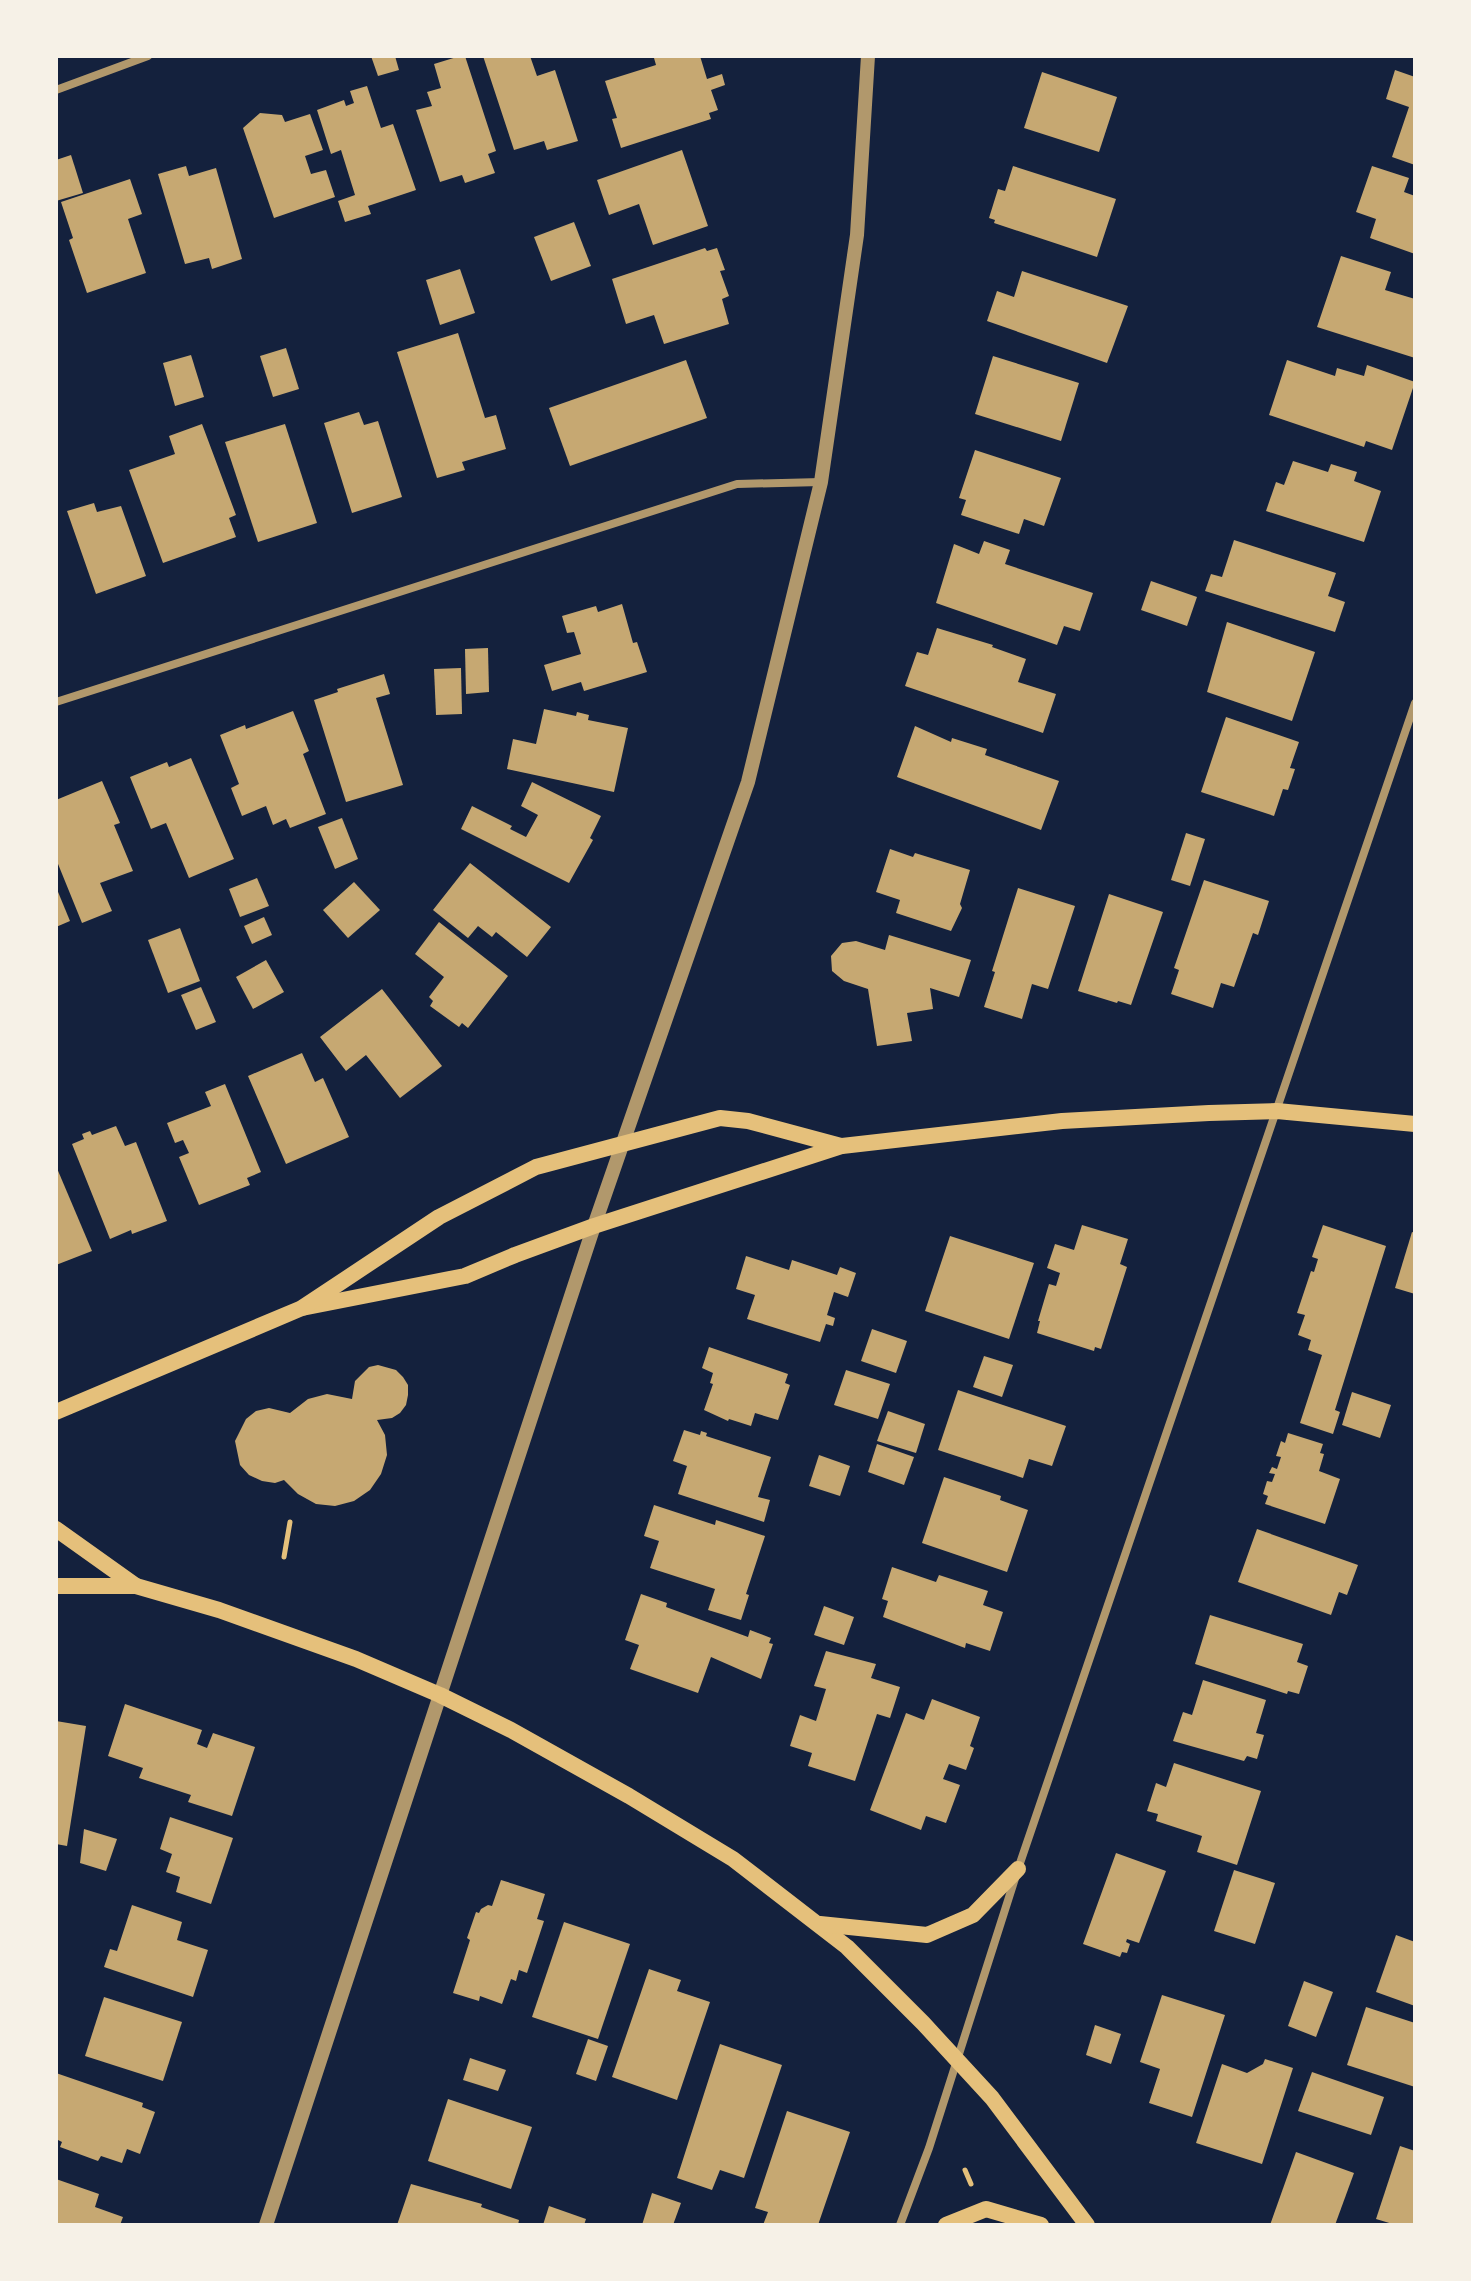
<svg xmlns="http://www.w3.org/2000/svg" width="1471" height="2281" font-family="Commissioner,sans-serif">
<rect width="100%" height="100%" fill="#14213d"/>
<g fill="#c6a872">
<path d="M371,56h24l4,14 -21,6z"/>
<path d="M460,56h5l31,95 -8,3 7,19 -30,10 -3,-8 -22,7 -24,-72 16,-4 -5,-14 14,-4 -7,-24z"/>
<path d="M483,56h47l7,20 18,-6 23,71 -31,9 -3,-9 -30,9z"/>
<path d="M661,56h39l7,23 15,-5 3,11 -14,5 7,20 -9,3 2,6 -90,29 -9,-29 5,-1 -12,-37 51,-16 -2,-7z"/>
<path d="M1395,70l20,7v88l-23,-8 17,-50 -23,-8z"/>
<path d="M1042,72l75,25 -18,55 -75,-24z"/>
<path d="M367,86l14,42 12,-4 23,66 -48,16 3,8 -26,8 -7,-21 17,-6 -14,-45 -10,4 -14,-44 27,-10 2,6 8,-3 -4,-12z"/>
<path d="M260,113l22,2 3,7 25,-8 13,36 -18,6 6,18 15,-4 9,27 -61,21 -31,-90z"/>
<path d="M682,150l26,76 -55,19 -14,-41 -30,11 -12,-35z"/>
<path d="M71,155l12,38 -27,8v-41z"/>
<path d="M186,166l3,10 27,-8 26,91 -30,10 -3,-11 -24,6 -27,-90z"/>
<path d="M1013,166l103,33 -19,58 -103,-34 1,-3 -6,-2 9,-29 7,2z"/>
<path d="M1372,166l37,12 -5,14 11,4v58l-45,-16 6,-19 -20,-7z"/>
<path d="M130,179l12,35 -14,5 18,54 -59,20 -18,-53 4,-2 -12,-36z"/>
<path d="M574,222l17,44 -40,15 -17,-44z"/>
<path d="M705,248l2,3 10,-3 8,22 -5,1 9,25 -7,3 7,25 -65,20 -10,-29 -28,9 -14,-45z"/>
<path d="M1341,256l50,16 -6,18 30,9v59l-98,-31z"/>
<path d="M460,269l15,44 -35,12 -14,-45z"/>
<path d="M1022,271l106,35 -21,57 -120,-42 10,-30 17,6z"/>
<path d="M458,333l27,85 11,-3 10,34 -44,13 3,8 -28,8 -40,-126z"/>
<path d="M286,348l13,41 -26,8 -13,-41z"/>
<path d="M191,355l13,42 -29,9 -12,-43z"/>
<path d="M993,356l86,27 -18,58 -86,-27z"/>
<path d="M686,360l21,58 -137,48 -21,-58z"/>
<path d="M1287,360l48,16 2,-8 27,8 3,-11 48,17 -23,68 -26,-9 -2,6 -95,-32z"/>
<path d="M359,412l5,13 14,-4 24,76 -50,16 -28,-90z"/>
<path d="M202,424l34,91 -7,3 7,19 -73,26 -34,-93 46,-16 -6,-18z"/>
<path d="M285,424l32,99 -59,19 -33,-100z"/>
<path d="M975,450l86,28 -17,48 -20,-7 -5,15 -58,-19 5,-15 -7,-2z"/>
<path d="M1293,461l35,11 3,-8 26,8 -3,9 27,10 -17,51 -98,-31 10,-29 8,3z"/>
<path d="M94,503l3,9 24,-6 25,70 -50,18 -29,-83z"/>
<path d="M1234,540l102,33 -8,23 17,6 -10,30 -130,-41 6,-17 11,3z"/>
<path d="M984,541l26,9 -5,14 88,29 -13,38 -16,-5 -7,19 -121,-42 18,-59 25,10z"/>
<path d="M1151,581l46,16 -10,29 -46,-16z"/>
<path d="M622,604l11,39 4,-1 10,30 -63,19 -3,-9 -29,9 -8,-26 37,-11 -7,-22 -7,1 -5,-17 34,-10 2,6z"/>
<path d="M1227,622l88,30 -23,69 -85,-29z"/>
<path d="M937,628l56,17 -1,2 34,12 -8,23 38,12 -13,39 -138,-47 12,-34 11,3z"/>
<path d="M488,648l1,44 -23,2 -1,-45z"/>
<path d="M461,668l1,46 -26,1 -2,-46z"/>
<path d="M384,674l6,20 -14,4 27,87 -57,17 -32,-102 24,-8 -1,-3z"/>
<path d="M544,709l32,7 1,-4 12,3 -1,5 40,8 -14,64 -107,-23 6,-30 23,5z"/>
<path d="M293,711l16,40 -6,3 23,60 -36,14 -4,-9 -13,6 -7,-19 -24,10 -11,-28 8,-4 -19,-49 25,-10 1,4z"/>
<path d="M1226,717l73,25 -9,26 5,1 -7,21 -5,-1 -9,27 -73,-24z"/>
<path d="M915,726l36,16 1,-4 35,11 -2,6 74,26 -18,49 -144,-53z"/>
<path d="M191,758l43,101 -45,19 -23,-55 -15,6 -21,-52 37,-15 2,5z"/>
<path d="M102,781l18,42 -6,2 19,46 -33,12 12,28 -30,12 -26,-64v-59z"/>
<path d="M532,782l69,34 -11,22 3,2 -24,43 -108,-54 11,-23 40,20 -2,3 16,8 12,-22 -17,-9z"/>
<path d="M342,818l16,41 -23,10 -17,-42z"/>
<path d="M1186,833l19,6 -15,47 -19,-6z"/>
<path d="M890,849l23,8 2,-4 55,17 -10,34 2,4 -11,23 -55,-18 4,-13 -24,-8z"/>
<path d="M470,863l81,64 -24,30 -31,-25 -4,5 -14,-11 -10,12 -35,-28z"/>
<path d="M257,878l12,28 -29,11 -11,-28z"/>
<path d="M1204,880l65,21 -11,34 -5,-2 -19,54 -13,-4 -8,25 -42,-14 8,-24 -5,-2z"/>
<path d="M354,882l26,28 -32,28 -25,-28z"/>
<path d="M56,887l14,34 -14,6z"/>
<path d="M1018,888l57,18 -27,83 -16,-5 -10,35 -38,-12 11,-35 -3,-1z"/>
<path d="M1109,894l54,18 -32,93 -13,-4 -1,2 -39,-12z"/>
<path d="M264,917l8,18 -20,9 -8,-18z"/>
<path d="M439,922l69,54 -40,52 -6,-5 -3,4 -29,-21 3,-5 -4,-4 15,-20 -29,-23z"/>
<path d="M180,928l20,53 -32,12 -20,-53z"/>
<path d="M889,935l82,25 -12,37 -29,-9 3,21 -26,4 5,28 -35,5 -9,-57 -24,-8 -12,-10 -1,-15 11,-13 14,-2 29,9z"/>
<path d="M266,960l18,32 -31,17 -17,-32z"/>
<path d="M201,987l15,35 -20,8 -15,-35z"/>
<path d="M382,989l60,77 -42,32 -34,-43 -20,16 -26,-34z"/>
<path d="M302,1053l13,29 8,-4 26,59 -63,27 -38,-88z"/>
<path d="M225,1084l36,88 -14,6 3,7 -51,20 -20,-48 10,-4 -6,-13 -8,3 -8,-20 44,-17 -6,-14z"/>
<path d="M116,1126l9,20 11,-4 31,79 -35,13 -1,-4 -21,9 -38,-95 12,-5 -2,-5 8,-3 2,4z"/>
<path d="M56,1166l36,85 -36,14z"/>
<path d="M1082,1225l46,14 -8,25 7,3 -26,82 -6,-2 -1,4 -57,-18 3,-12h-2l11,-37 7,2 4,-13 -13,-5 8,-24 19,6z"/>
<path d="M1323,1225l63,21 -51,164 5,2 -7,22 -33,-11 22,-68 -14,-5 3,-10 -13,-5 7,-20 -8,-2 14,-42 3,1 4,-13 -6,-2z"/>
<path d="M1412,1232l3,1v61l-20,-6z"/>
<path d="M950,1236l84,27 -25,76 -84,-28z"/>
<path d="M746,1256l43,14 3,-10 45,15 3,-8 16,6 -8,24 -14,-5 -7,23 8,3 -2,8 -7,-2 -6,18 -73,-23 8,-24 -19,-6z"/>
<path d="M872,1329l35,12 -11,32 -35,-12z"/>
<path d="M709,1347l79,27 -3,9 5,2 -12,35 -23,-7 -4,13 -22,-7 -1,2 -24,-11 9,-26 -3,-1 3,-10 -11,-5z"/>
<path d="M984,1356l29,9 -11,32 -29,-10z"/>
<path d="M378,1365l18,5 7,7 5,8v10l-2,10 -6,8 -8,5 -15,2 8,15 2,20 -6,19 -11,16 -16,11 -19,5 -19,-2 -18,-10 -14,-14 -9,3 -13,-2 -13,-6 -9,-10 -5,-24 11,-22 10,-8 13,-3 21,5 18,-14 19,-5 25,5 3,-18 14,-14z"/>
<path d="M846,1370l44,14 -12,35 -44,-14z"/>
<path d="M958,1390l108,36 -14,40 -23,-7 -6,19 -85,-28z"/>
<path d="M1352,1392l39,13 -11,33 -38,-13z"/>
<path d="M888,1411l37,13 -9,29 -39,-12z"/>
<path d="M684,1430l16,5 1,-4 6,2 -1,3 65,21 -13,40 12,3 -6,22 -86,-28 9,-28 -14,-5z"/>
<path d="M1288,1433l35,11 -3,9 4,1 -5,17 21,8 -15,45 -60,-20 3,-8 -5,-2 4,-13 5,1 3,-8 -6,-1 3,-6 5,2 4,-12 -5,-1 5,-15 4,2z"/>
<path d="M877,1444l37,13 -10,28 -36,-13z"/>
<path d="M819,1455l31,11 -10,30 -31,-10z"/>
<path d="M944,1477l57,19 -1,4 28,10 -21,62 -85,-29z"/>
<path d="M654,1505l61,20 1,-5 49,16 -19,58 3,1 -8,25 -33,-10 7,-21 -65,-21 9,-27 -15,-5z"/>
<path d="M1257,1529l101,36 -11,30 -8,-3 -8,23 -93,-33z"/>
<path d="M892,1567l44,15 3,-7 49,16 -5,14 20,7 -13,39 -24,-8 -1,5 -82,-31 5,-16 -6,-2z"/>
<path d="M641,1594l26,9 -1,4 82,30 2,-7 21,8 -2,5 4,1 -12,35 -50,-22 -13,36 -68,-24 9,-24 -14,-5z"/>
<path d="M824,1606l30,11 -10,28 -30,-10z"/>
<path d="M1210,1615l93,29 -6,18 11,4 -9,28 -11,-3 -1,3 -92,-30z"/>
<path d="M826,1651l50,13 -5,14 29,9 -10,31 -13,-4 -22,67 -47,-15 4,-13 -22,-7 10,-31 16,6 10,-32 -12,-3z"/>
<path d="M1203,1680l63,20 -10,33 8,2 -7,24 -10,-3 -3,5 -71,-20 10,-29 9,3z"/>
<path d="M932,1699l48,18 -10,29 4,2 -8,22 -17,-6 -6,15 17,6 -14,38 -20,-7 -5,14 -51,-20 36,-97 18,7z"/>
<path d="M125,1704l77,26 -5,14 10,4 6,-15 42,14 -23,69 -44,-14 3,-7 -52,-17 4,-10 -35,-12z"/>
<path d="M56,1721l30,5 -19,120 -11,-2z"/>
<path d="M1174,1763l87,28 -24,74 -40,-13 5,-16 -46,-15 2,-7 -11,-3 9,-28 10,4z"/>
<path d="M170,1817l63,21 -22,66 -35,-12 4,-15 -14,-5 6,-18 -12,-5z"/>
<path d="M84,1829l33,10 -11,32 -26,-8z"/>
<path d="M1116,1853l50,18 -27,72 -12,-4 -1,3 4,2 -3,9 -5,-1 -2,5 -37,-13z"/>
<path d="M1234,1870l41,13 -20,61 -41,-13z"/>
<path d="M501,1880l44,14 -8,25 7,2 -17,52 -8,-3 -3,11 -5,-2 -9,25 -22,-8 -1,5 -26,-8 17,-53 -3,-2 9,-26 3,1 2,-4 7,-4 4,1z"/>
<path d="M132,1905l50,17 -5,18 31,10 -15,47 -89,-30 6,-18 7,2z"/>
<path d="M564,1922l66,22 -32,95 -66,-22z"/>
<path d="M1396,1935l19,7v64l-39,-14z"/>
<path d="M649,1969l32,11 -4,11 33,11 -33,98 -65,-23z"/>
<path d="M1304,1981l29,11 -17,45 -28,-11z"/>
<path d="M1162,1995l63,20 -33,102 -43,-14 11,-34 -20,-7z"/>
<path d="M104,1997l78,25 -19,59 -78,-25z"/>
<path d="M1366,2007l49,16v64l-68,-22z"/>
<path d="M1095,2025l26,9 -10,30 -25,-9z"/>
<path d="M588,2039l20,7 -12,35 -20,-7z"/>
<path d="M720,2044l62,21 -38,113 -24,-8 -8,20 -35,-12z"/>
<path d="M470,2058l36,12 -8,21 -35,-11z"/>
<path d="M1265,2059l28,9 -31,96 -66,-21 26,-79 25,9 16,-9z"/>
<path d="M1312,2072l72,25 -13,38 -73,-24z"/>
<path d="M56,2073l87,30 -1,4 13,5 -15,42 -13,-5 -5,14 -21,-7 -3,5 -38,-14 2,-5 -6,-3z"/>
<path d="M448,2099l84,28 -21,62 -83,-28z"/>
<path d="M787,2111l63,21 -32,93h-55l5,-13 -13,-4z"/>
<path d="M1400,2146l15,5v74h-19l-20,-6z"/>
<path d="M1296,2152l58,21 -19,52h-65z"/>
<path d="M56,2179l43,15 -4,13 28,10 -3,8h-64z"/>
<path d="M411,2184l71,20 -1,3 38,13 -1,5h-121z"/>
<path d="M652,2193l29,10 -8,22h-31z"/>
<path d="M549,2206l37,13 -2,6h-41z"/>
</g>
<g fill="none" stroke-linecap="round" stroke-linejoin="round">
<g stroke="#e5c07b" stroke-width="5">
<path d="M284,1557l6,-35"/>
<path d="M965,2170l6,14"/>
</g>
<g stroke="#b1986c" stroke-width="8">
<path d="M56,90l92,-34"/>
<path d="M56,702l681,-218 84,-2"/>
<path d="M900,2225l29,-77 89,-279 397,-1166"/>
</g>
<path stroke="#b1986c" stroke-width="14" d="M266,2225l328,-999 154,-444 73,-300 36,-247 11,-179"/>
<g stroke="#e5c07b" stroke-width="16">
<path d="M302,1308l163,-32 50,-21 79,-29 248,-80 220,-25 147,-8 68,-2 138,13"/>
<path d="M56,1412l246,-104 137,-91 97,-50 184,-49 28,3 93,25"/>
<path d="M56,1529l80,57"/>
<path d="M56,1586h80l83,24 137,49 84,36 71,35 118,66 104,63 114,88 76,76 69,75 95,127"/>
<path d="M820,1924l107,11 46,-20 45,-46"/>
<path d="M946,2225l40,-16 55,16"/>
</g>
</g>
<rect width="1471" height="2281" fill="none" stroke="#f6f1e7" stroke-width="116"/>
</svg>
